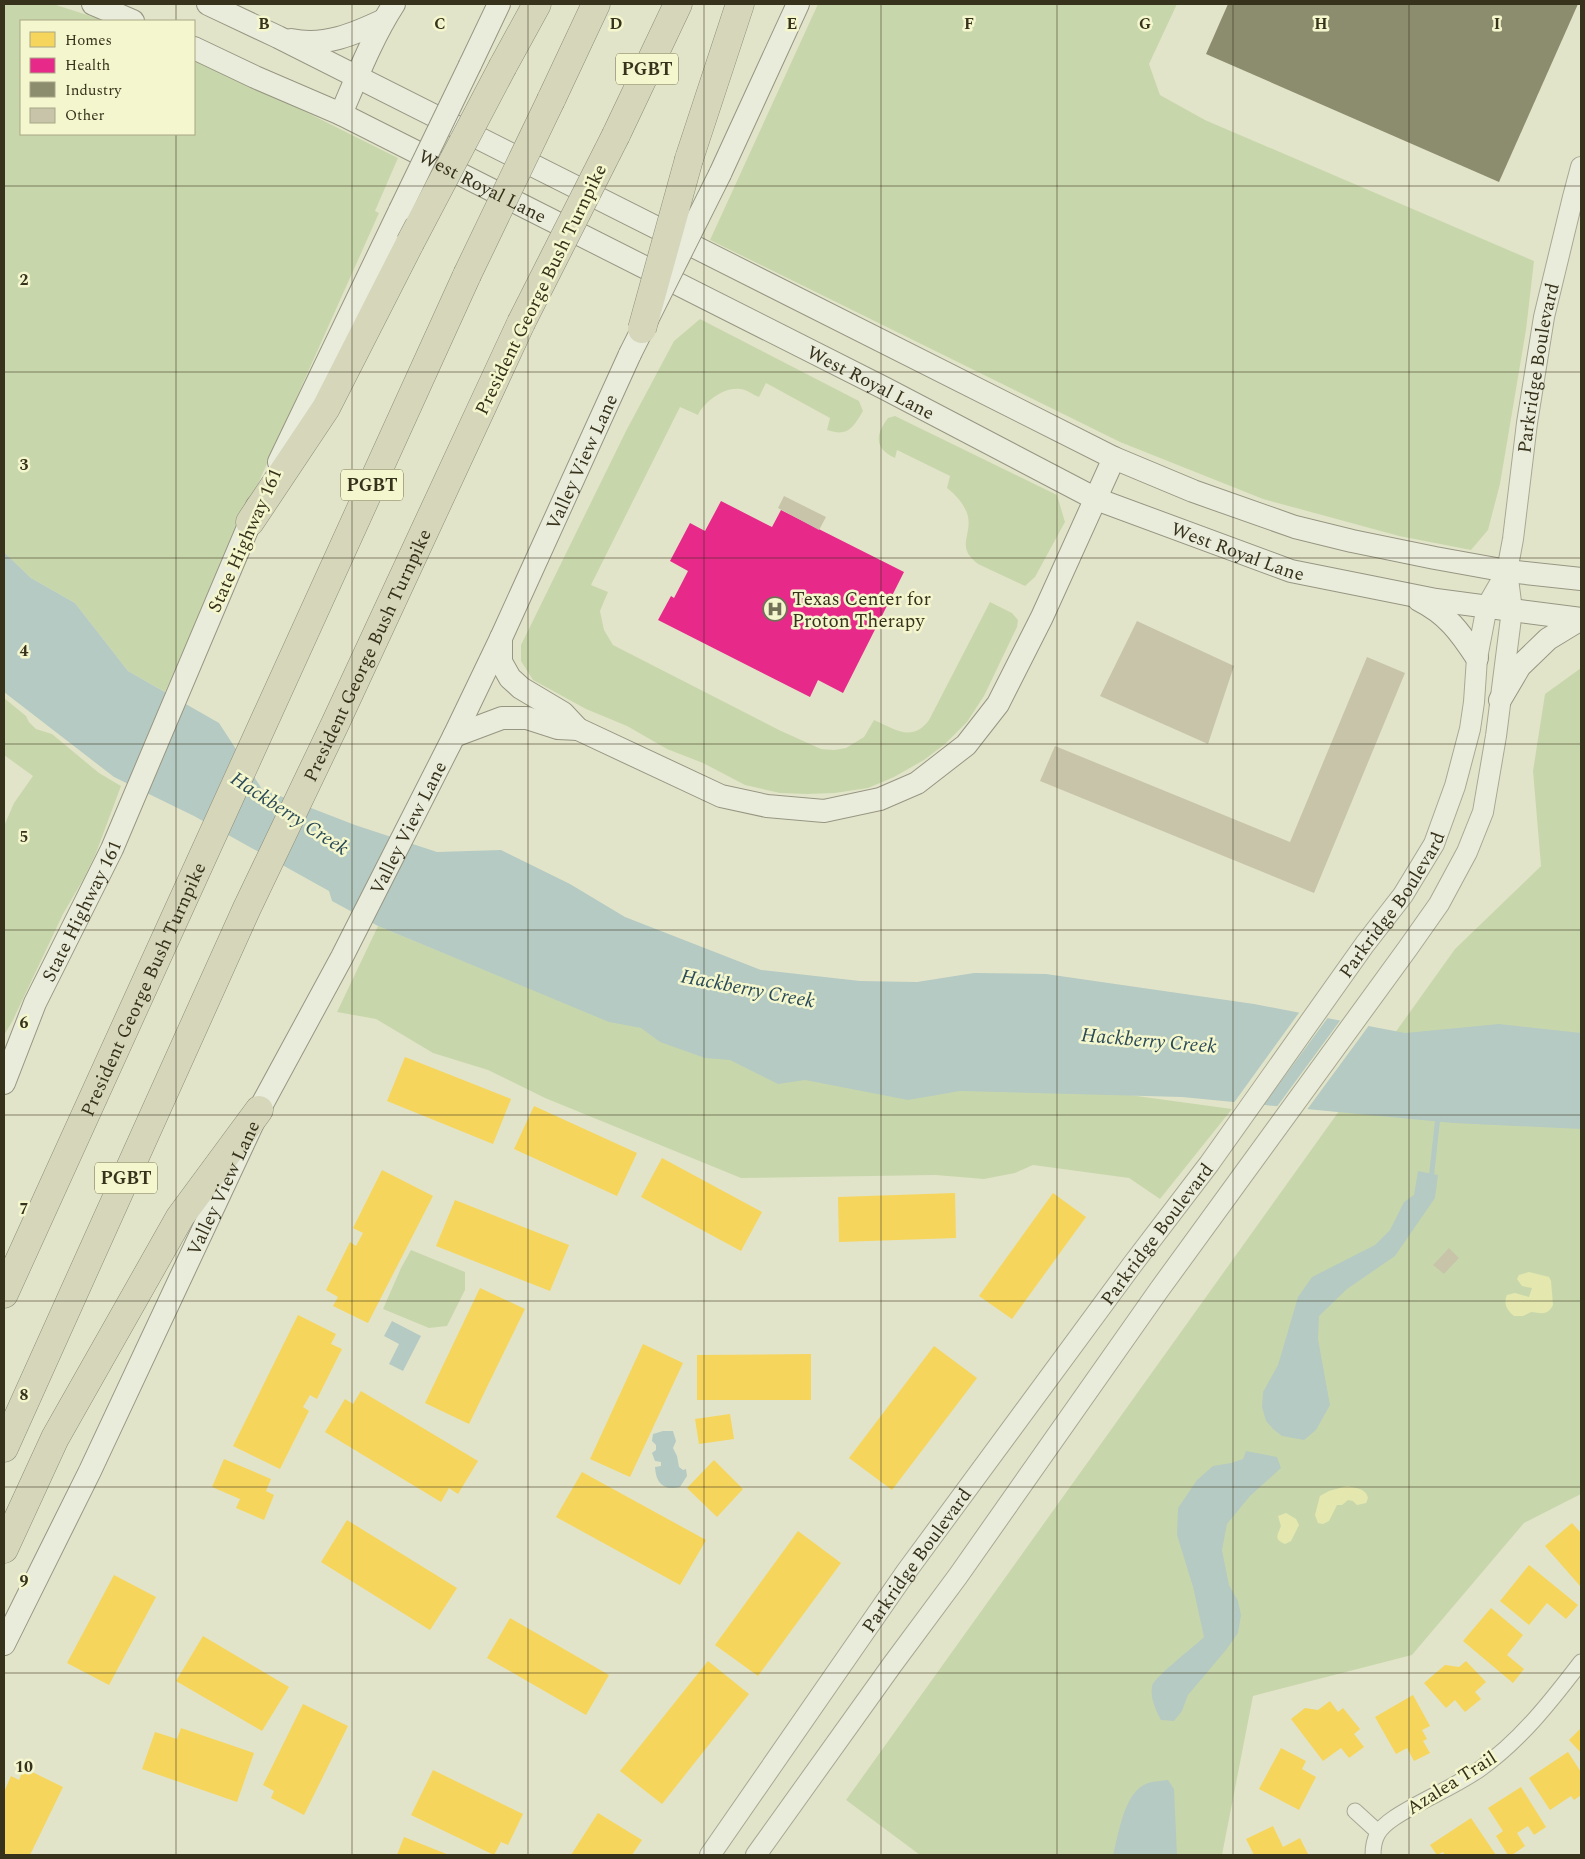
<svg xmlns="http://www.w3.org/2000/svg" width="1585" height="1859" font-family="Spectral,serif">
<rect width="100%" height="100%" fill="#e2e4c9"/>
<g fill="#c8d7ab">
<path d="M4,4h49l53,17h-85v113h173v-76l66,31 138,69 -23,53 4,2 -214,479 -37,-21 -53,-68 -44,-25 -27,-26z"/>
<path d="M818,4h359l-28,60 11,31 45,25 329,141 -8,69 -26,154 -12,46 -17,20 -72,-14 -136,-37 -143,-57 -410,-202z"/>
<path d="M700,319l159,82 4,10c-10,17 -15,26 -36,19l3,-12 -64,-35 -7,14c-6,-2 -13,-8 -19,-8 -16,-2 -36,13 -42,26l-18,-8 -89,178 17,7 -8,19 4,19 9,15 166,85 42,19 13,1 12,-2 18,-11 10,-17c21,9 38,23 55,0l61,-118 22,11 6,7 -1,7 -33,69 -17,26 -22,22 -21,16 -30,17 -26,11 -33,5 -28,1 -27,-1 -35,-8 -42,-22 -36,-14 -40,-23 -41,-17 -53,-29 -12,-19v-16l105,-214 48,-90z"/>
<path d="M895,416l162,79 8,27 -30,55 -10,9 -47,-22c-24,-18 -4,-29 -11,-51 -4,-10 -12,-19 -20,-25l3,-12 -53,-26 -2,8c-22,-10 -19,-24 -7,-40z"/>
<path d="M1581,668v826l-57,29 -112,132 -159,41 -31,159h-302l-74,-55 609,-851 86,-83 -8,-95 12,-77z"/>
<path d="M4,698l22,18 3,6 7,7 16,5 47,39 22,13 -25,67 -12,25 -21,36 -51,108 -8,13v-209l10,-23 19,-27 -29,-21z"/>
<path d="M378,926l117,48 146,54 591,81 -72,90 -31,-21 -96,-13 -18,8 -31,6 -49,-4 -194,3 -196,-80 -57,-28 -55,-17 -57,-34 -39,-7z"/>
<path d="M411,1250l54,22v18l-18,36 -18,2 -46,-19 18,-41z"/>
</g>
<g fill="#e4e8af">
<path d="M1529,1272l20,5 2,4 2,24c-6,11 -11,8 -22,7l-8,4h-9c-7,-6 -11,-12 -7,-21l8,-2 14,4 3,-9 -10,-2 -5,-7 2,-4z"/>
<path d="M1347,1486c8,2 19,2 21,12l-2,5 -9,2 -4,-4 -5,-1 -6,5h-5l-8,16 -6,3 -5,-1 -3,-8 5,-19 9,-5z"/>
<path d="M1286,1513l10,6 3,6 -8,16 -6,3c-12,-5 -7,-9 -4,-18l-3,-10z"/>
</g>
<g fill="#b5cac3">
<path d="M4,552l27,26 44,25 53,68 91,52 43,66 93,36 82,27 64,-2 69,34 55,33 136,53 99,11 57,1 57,-9 72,1 208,30 151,29 94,-9 82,9v96l-128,-6 -271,-26 -222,-6 -52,9 -103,-20 -27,4 -48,-24 -25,-2 -45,-16 -19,-14 -32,-6 -231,-96 -46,-25 -3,-10 -135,-75 -80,-39 -110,-85z"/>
<path d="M1418,1171l20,4 -3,23 -40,58 -48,33 -28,27 -1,23 12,66 -14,25 -12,10 -22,-4 -9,-7 -7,-8 -4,-14 1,-15 15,-27 20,-68 14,-20 63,-32 15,-15 14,-28 10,-7z"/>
<path d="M392,1321l29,15 -18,35 -14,-7 10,-20 -15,-8z"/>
<path d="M663,1431h10l3,10 -3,7 4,8 2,11 4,3 3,-1 1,7 -7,11c-17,4 -24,-4 -25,-20l6,-1v-4l-6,-1 -3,-8 4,-3v-5l-4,-4 1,-7z"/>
<path d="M1246,1451l31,6 4,11 -31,28 -23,28 -5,26 7,35 9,16 3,14 -3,18 -12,17 -38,45 -6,16 -8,10 -13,-1c-5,-9 -11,-22 -9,-34 1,-8 43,-40 52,-49l-11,-50 -16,-52 1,-27 19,-28 16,-14 18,-3 12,-4z"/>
<path d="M1168,1780l6,9 3,66h-64c6,-22 11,-64 35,-72 6,-2 14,-2 20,-3z"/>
</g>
<g fill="#e2e4c9">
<path d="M1301,1010l28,6 -67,91 -29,-3z"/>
<path d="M1342,1018l28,6 -64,87 -30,-3z"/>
</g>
<g fill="#f6d55c">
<path d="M405,1057l106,42 -18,45 -106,-43z"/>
<path d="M534,1106l103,47 -20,43 -103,-47z"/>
<path d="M662,1158l100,54 -21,39 -100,-54z"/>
<path d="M382,1170l51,26 -65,127 -35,-17 5,-9 -12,-7 24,-48 6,4 7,-13 -10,-5z"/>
<path d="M955,1193l1,45 -117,4 -1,-45z"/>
<path d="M1053,1193l33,24 -74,102 -33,-23z"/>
<path d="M455,1200l114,45 -19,46 -114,-45z"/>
<path d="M480,1288l45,21 -56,115 -44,-21z"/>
<path d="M298,1315l38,19 -5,10 11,5 -25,50 -7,-4 -7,12 6,4 -29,58 -47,-23z"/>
<path d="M643,1344l40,19 -53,114 -40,-18z"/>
<path d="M934,1346l43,32 -85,112 -43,-32z"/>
<path d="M811,1354v46h-114v-45z"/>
<path d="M361,1391l117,70 -20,33 -9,-6 -8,14 -116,-70 20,-33 8,5z"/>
<path d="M730,1414l4,25 -35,5 -4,-25z"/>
<path d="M224,1459l47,20 -5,12 8,4 -10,25 -28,-12 4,-9 -28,-12z"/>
<path d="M714,1460l29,29 -26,28 -30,-29z"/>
<path d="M582,1472l124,68 -26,45 -124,-68z"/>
<path d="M347,1520l110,68 -27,42 -109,-68z"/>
<path d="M1572,1523l9,10v54l-36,-41z"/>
<path d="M798,1531l43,32 -83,113 -43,-31z"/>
<path d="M1529,1565l49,40 -12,14 -19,-16 -18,22 -29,-24z"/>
<path d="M114,1575l42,22 -47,88 -42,-22z"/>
<path d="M1491,1608l32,27 -16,20 17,14 -11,14 -50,-42z"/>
<path d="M510,1618l99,57 -23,40 -99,-57z"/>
<path d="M203,1636l86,51 -27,44 -86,-50z"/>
<path d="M708,1661l41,33 -87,110 -42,-33z"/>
<path d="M1466,1661l20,21 -11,10 6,7 -16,13 -10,-12 -9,8 -22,-25 21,-18 14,2z"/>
<path d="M1413,1695l17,31 -8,4 5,9 -4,2 7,12 -16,8 -7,-13 -11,6 -21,-37z"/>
<path d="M1330,1701l8,11 5,-4 17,21 -6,5 10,13 -15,11 -8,-10 -18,13 -32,-42 14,-11 13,2z"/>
<path d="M303,1704l45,22 -44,89 -33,-17 3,-7 -11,-6z"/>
<path d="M181,1728l73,25 -17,49 -95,-33 13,-37 22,7z"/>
<path d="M1581,1728v25l-12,-13z"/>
<path d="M1281,1748l25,13 -4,8 14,8 -17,33 -40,-21z"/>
<path d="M1568,1752l13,20v23l-7,5 -3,-4 -21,14 -21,-32z"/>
<path d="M24,1768l39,19 -33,68h-26v-63l7,-16 8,4z"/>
<path d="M433,1770l90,44 -15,31 -7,-3 -7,13 -83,-40z"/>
<path d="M1521,1787l25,40 -12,8 -6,-9 -11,7 8,13 -13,9h-4l-12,-19 7,-5 -15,-23z"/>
<path d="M598,1813l44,27 -10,15h-61z"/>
<path d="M1471,1818l25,37h-51l-2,-3 -6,3 -7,-10z"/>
<path d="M1273,1826l10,21 17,-9 8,16 -54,1 -8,-16z"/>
<path d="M404,1837l45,18h-52z"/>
</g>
<path fill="#e7298a" d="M721,501l51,26 9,-17 123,62 -61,121 -25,-13 -8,17 -152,-77 13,-24 3,2 14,-27 -18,-10 20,-38 15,8z"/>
<path fill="#8c8c6e" d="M1228,4h350l-79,178 -293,-128z"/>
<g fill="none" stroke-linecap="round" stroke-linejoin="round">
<path stroke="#b5cac3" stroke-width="5" d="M1431,1180l7,-64"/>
</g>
<g fill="#c7c4aa">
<path d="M784,496l42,21 -7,13 -41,-22z"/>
<path d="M1137,621l97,45 -26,78 -108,-48z"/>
<path d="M1367,657l38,16 -91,220 -274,-112 15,-35 235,96z"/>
<path d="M1449,1248l10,10 -15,16 -11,-9z"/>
</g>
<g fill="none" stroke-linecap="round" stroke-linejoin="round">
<g stroke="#a8a893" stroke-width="17">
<g id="minor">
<path d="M1355,1811l23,21"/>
<path d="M1373,1855c0,-18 6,-27 21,-37 27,-18 59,-30 86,-49 40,-28 72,-69 101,-107"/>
</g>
</g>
<g stroke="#a8a893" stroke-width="22">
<g id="tertiary">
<path id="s1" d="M710,1855l196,-283 226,-307 77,-101 156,-220 38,-49 31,-51 21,-58 15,-57 4,-27 3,-44 10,-52 20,-35"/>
<path id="s2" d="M756,1855l136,-190 66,-89 201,-286 249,-342 31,-44 28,-52 16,-40 13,-76 16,-126 -5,-39 6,-32 14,-116 17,-106 29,-120 8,-30"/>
</g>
</g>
<g stroke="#979683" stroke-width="24">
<g id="secondary">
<path d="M93,4l40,17"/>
<path d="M208,4l70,33 836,421 79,33 102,36 57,14 83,17 72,13 74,8"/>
<path d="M291,40c34,7 63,-6 93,-20"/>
<path id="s3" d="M194,48l61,29 86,37 545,275 210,110 195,72 145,29 145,19"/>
<path d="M470,65l29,-61"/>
<path d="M341,114c16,-37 31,-76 53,-110"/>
<path d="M720,174l78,-170"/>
<path d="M279,462l121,-252"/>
<path d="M1419,600c28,14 41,32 58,58"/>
<path d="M501,638v24l9,16 11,10 42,25 15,16 143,67 46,10 57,5 56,-12 37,-16 49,-38 32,-41 44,-87 72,-159"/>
<path d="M1500,700l20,-34 28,-27 33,-20"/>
<path d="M454,736l48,-18h25l31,10 20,1"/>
<path id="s4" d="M4,1083l31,-80 77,-154 145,-343"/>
<path id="s5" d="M4,1644l86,-173 169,-361 83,-153 112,-221 47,-98 129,-284"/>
</g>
</g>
<g stroke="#8d8d7a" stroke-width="29">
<g id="motorway">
<path d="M503,66l34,-62"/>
<path d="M551,100l45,-96"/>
<path d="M616,135l62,-131"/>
<path d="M689,159l51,-155"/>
<path d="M250,522l76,-114 84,-165"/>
<path id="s6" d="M4,1294l463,-1019"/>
<path id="s7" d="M4,1448l243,-540 88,-184 186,-401"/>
<path d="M4,1549l51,-111 125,-221 79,-107"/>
</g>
</g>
<use href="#minor" stroke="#eaecdb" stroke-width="15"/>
<use href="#tertiary" stroke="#eaecdb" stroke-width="20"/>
<use href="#secondary" stroke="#eaecdb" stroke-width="22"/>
<use href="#motorway" stroke="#d6d6ba" stroke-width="28"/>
<g stroke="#979683" stroke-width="24" stroke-linecap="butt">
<g id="secondary-bridge">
<path d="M400,210l70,-145"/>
<path d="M630,354l90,-180"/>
</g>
</g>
<g stroke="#8d8d7a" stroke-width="29" stroke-linecap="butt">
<g id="motorway-bridge">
<path d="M410,243l93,-177"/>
<path d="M467,275l84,-175"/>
<path d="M521,323l95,-188"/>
<path d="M642,329l47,-170"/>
</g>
</g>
<use href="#secondary-bridge" stroke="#eaecdb" stroke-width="22"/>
<use href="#motorway-bridge" stroke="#d6d6ba" stroke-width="28"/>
</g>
<path fill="none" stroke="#37321b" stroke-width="1" stroke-opacity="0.55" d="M176,4v17M352,4v1851M528,4v1851M704,4v1851M881,4v1851M1057,4v1851M1233,4v1851M1409,4v1851M176,134v1721M4,186h1577M4,372h1577M4,558h1577M4,744h1577M4,930h1577M4,1115h1577M4,1301h1577M4,1487h1577M4,1673h1577"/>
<defs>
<g id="hospital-ring" transform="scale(1.25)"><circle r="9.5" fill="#f4f6ce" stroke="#737058" stroke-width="1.5"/><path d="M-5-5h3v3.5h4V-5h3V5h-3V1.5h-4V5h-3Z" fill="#737058"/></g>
</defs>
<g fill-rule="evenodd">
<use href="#hospital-ring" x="775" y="609"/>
</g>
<g text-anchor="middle" stroke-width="5" stroke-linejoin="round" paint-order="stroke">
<g fill="#f4f6ce" stroke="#706d51" stroke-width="1">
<rect x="616" y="53.5" width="62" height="31" rx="4"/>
<rect x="341" y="469.5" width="62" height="31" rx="4"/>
<rect x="95" y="1162.5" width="62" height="31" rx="4"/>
</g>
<g font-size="18" font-weight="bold" fill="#37321b">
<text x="647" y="75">PGBT</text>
<text x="372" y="491">PGBT</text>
<text x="126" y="1184">PGBT</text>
</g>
<g font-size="19" fill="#37321b" stroke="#f4f6ce">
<text dy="7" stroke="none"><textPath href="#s3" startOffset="320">West Royal Lane</textPath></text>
<text transform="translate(540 289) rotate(-64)" y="7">President George Bush Turnpike</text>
<text dy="7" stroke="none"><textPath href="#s2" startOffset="1722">Parkridge Boulevard</textPath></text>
<text dy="7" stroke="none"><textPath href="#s3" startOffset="755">West Royal Lane</textPath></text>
<text dy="7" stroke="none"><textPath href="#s5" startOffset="1316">Valley View Lane</textPath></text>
<text transform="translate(244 540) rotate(-66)" y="7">State Highway 161</text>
<text dy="7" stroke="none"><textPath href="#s3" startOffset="1160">West Royal Lane</textPath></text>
<text dy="7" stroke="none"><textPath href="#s7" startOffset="872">President George Bush Turnpike</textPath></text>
<text dy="7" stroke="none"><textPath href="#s5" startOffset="911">Valley View Lane</textPath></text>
<text dy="7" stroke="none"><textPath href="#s1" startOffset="1170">Parkridge Boulevard</textPath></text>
<text dy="7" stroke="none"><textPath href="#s4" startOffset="189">State Highway 161</textPath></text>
<text dy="7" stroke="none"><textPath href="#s6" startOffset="335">President George Bush Turnpike</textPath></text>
<text dy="7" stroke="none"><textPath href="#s5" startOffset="506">Valley View Lane</textPath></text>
<text dy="7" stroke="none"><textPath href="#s1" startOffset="765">Parkridge Boulevard</textPath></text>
<text dy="7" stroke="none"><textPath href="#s1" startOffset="360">Parkridge Boulevard</textPath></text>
<text transform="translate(1451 1782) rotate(-32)" y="7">Azalea Trail</text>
</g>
<g font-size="19" fill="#37321b" stroke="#f4f6ce" text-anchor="start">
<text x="792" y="605">Texas Center for<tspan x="792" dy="22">Proton Therapy</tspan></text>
</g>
<g font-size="20" font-style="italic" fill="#2a4a57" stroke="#f4f6ce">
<text transform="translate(290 813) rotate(33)" y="7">Hackberry Creek</text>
<text transform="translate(748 988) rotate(11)" y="7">Hackberry Creek</text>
<text transform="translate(1149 1040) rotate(5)" y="7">Hackberry Creek</text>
</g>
</g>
<g font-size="16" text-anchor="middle" font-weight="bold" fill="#37321b" stroke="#f4f6ce" stroke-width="5" stroke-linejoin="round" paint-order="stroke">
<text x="264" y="29">B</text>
<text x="440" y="29">C</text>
<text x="616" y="29">D</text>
<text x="792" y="29">E</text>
<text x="969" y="29">F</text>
<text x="1145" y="29">G</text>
<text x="1321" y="29">H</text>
<text x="1497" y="29">I</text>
<text x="24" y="285">2</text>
<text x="24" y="470">3</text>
<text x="24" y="656">4</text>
<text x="24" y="842">5</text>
<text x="24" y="1028">6</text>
<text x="24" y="1214">7</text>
<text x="24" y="1400">8</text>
<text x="24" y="1586">9</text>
<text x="24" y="1772">10</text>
</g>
<rect width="1585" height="1859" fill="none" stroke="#37321b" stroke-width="10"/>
<rect x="20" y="20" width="175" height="115" fill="#f4f6ce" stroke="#a8a886"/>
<rect x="30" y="32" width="25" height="15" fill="#f6d55c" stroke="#a8a886"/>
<text x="65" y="45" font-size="15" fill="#37321b">Homes</text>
<rect x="30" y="58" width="25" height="15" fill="#e7298a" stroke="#a8a886"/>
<text x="65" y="70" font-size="15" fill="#37321b">Health</text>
<rect x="30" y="82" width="25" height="15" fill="#8c8c6e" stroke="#a8a886"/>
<text x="65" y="95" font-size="15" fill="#37321b">Industry</text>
<rect x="30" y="108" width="25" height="15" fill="#c7c4aa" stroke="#a8a886"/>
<text x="65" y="120" font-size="15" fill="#37321b">Other</text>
</svg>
